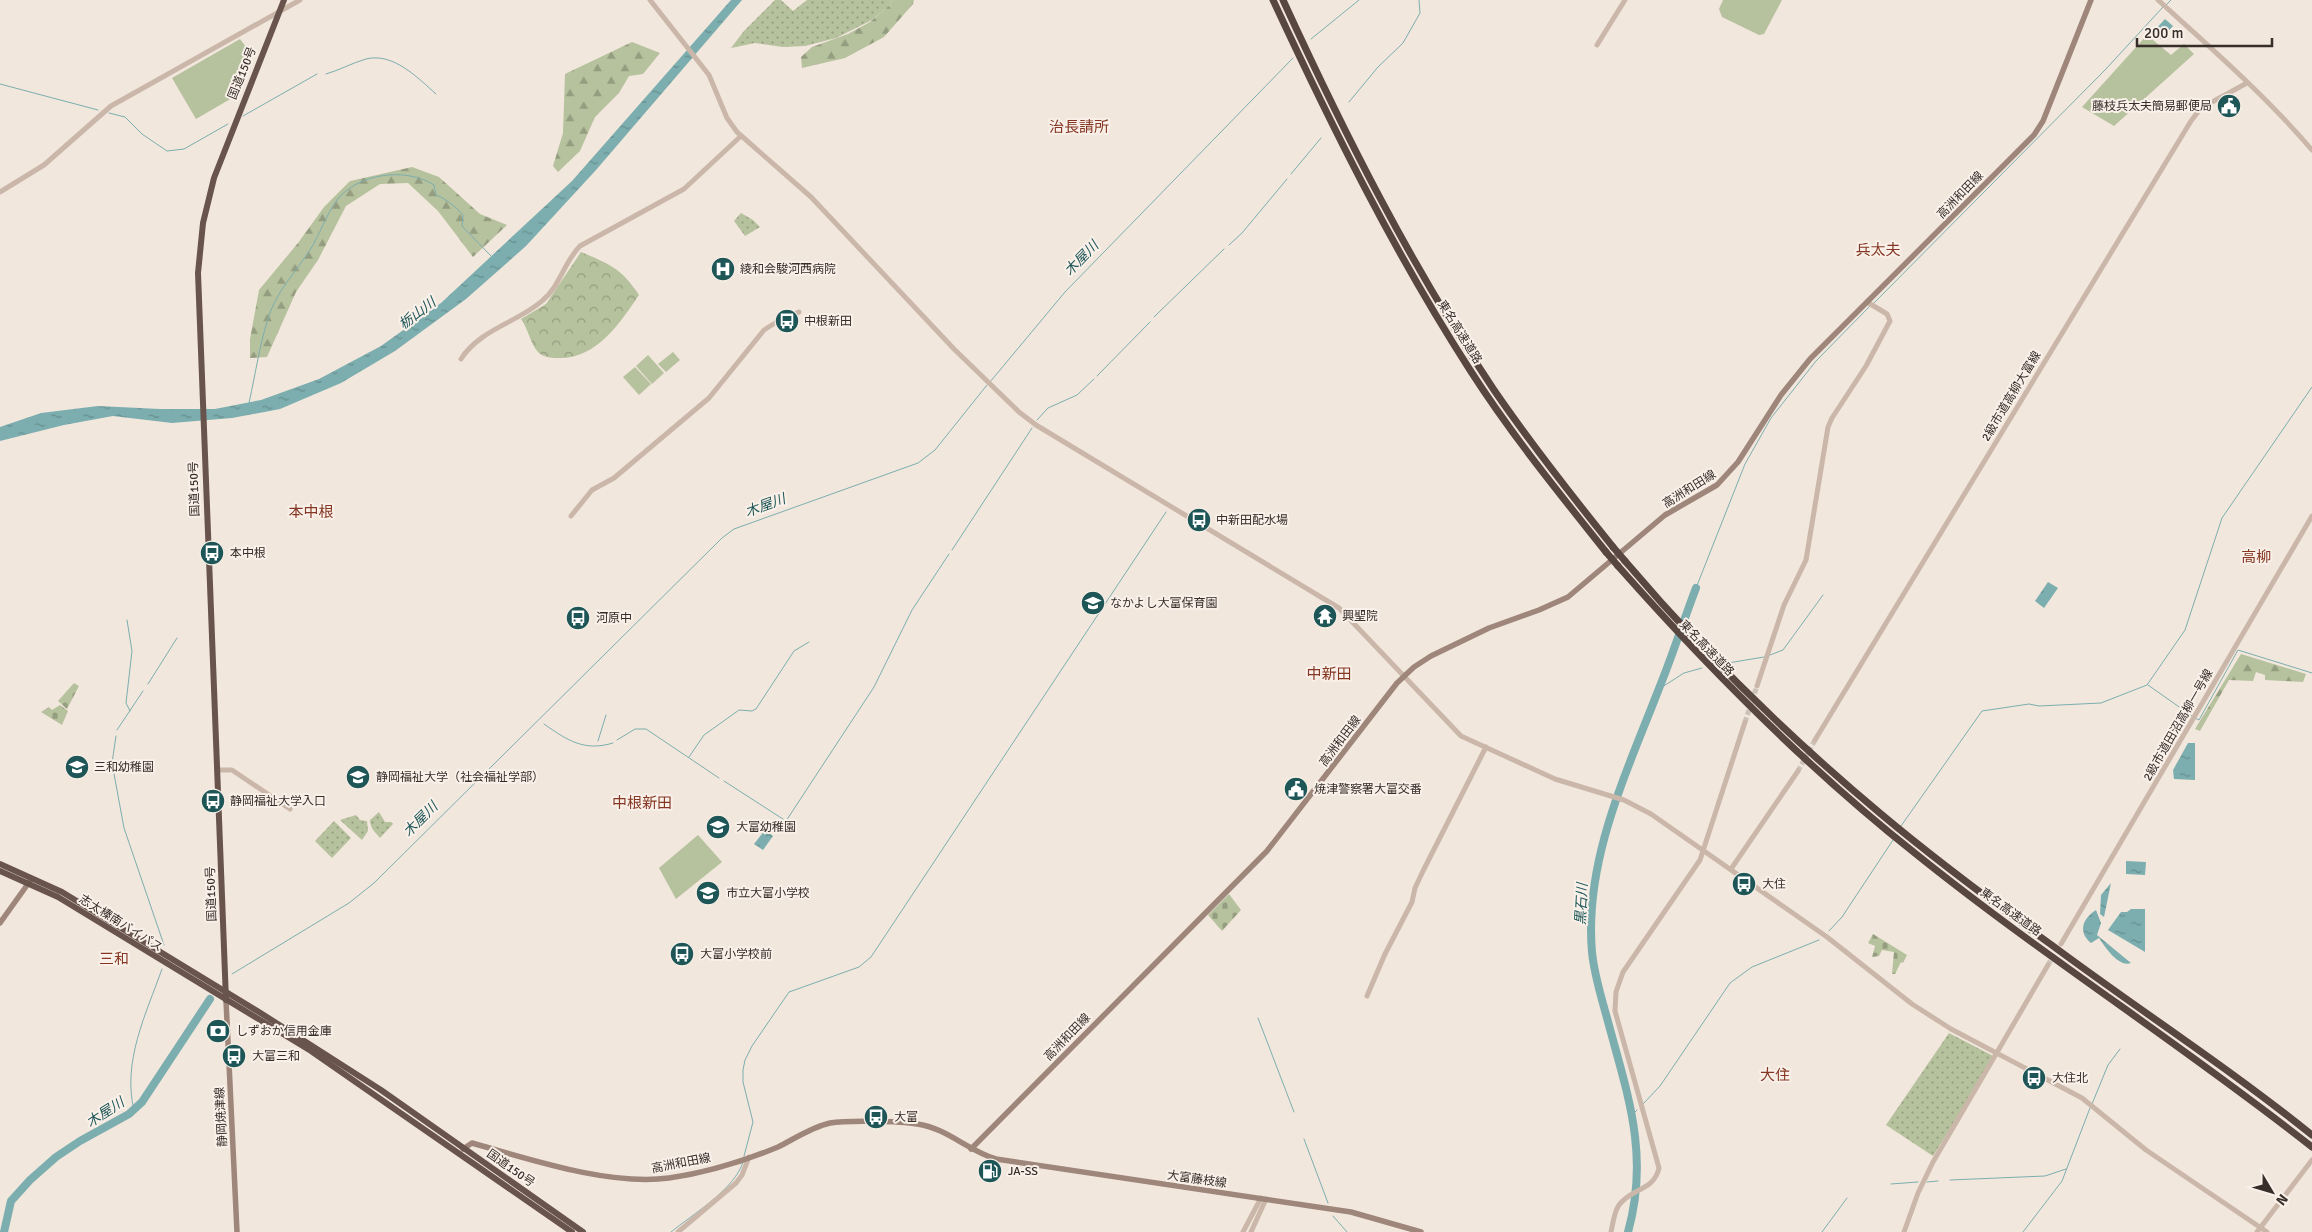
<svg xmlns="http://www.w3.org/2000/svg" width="2312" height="1232" font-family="Signika,'Noto Sans JP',sans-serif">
<defs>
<pattern id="grass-dots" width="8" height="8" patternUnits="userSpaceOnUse" patternTransform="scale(1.25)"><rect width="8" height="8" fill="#b6c19d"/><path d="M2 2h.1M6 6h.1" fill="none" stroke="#959d80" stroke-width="1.8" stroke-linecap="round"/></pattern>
<pattern id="forest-firs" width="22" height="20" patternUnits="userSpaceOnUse" patternTransform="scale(1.25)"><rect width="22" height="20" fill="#b6c19d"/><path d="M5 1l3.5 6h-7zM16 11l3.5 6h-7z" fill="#959d80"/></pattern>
<pattern id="cemetery-stones" width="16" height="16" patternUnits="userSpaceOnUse" patternTransform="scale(1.25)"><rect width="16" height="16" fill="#b6c19d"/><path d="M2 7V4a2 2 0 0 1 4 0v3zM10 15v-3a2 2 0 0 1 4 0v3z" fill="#959d80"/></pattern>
<pattern id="park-crowns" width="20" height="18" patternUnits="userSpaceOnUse" patternTransform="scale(1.25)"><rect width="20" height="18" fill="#b6c19d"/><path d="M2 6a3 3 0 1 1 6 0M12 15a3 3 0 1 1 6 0" fill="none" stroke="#959d80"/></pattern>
<pattern id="water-ripples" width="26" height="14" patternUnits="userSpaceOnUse" patternTransform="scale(1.25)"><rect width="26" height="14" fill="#7caeaf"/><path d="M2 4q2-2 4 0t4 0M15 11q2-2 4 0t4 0" fill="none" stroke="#668e8e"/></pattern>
</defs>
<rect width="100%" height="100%" fill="#f2e7dd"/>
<g fill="url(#grass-dots)">
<path d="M775,0h6l12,11 14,-11h85l-2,5 -18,15 -36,18 -31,8 -22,1 -28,-4 -24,5 13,-17z"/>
<path d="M741,213l12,7 7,7 -15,9 -11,-15z"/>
<path d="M379,812l6,10h6l2,2 -13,14c-5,-6 -10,-10 -10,-18z"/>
<path d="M356,815l4,5 7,1 1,10 -6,9 -22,-20z"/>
<path d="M334,821l17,17 -19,20 -17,-17z"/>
<path d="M1949,1033l46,24 -62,99 -47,-31z"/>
</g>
<g fill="url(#forest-firs)">
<path d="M892,0h22l-1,4 -29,33 -39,21 -43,10 -1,-11 11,-10 36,-13 22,-12 20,-17z"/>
<path d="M632,42l28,11 -17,21 -14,2 -10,17 -24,24 -15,34 -22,21 -5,-6 10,-33 2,-59z"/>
<path d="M412,167l27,10 41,37 27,11 -34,32 -35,-46 -30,-28 -28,1 -34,22 -28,54 -22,32 -29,65 -17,1v-19l9,-49 39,-47 26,-36 26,-26z"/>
<path d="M2241,654l65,20 -3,8 -38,-2v-5l-9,-3 -3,9 -24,-1 -29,51 -5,-2z"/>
</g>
<g fill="url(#cemetery-stones)">
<path d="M74,683l5,3 -12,23 -9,-8z"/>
<path d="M60,705l8,6 -6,14 -21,-13 8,-5 3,3z"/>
<path d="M1229,894l12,16 -19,21 -14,-16z"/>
<path d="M1873,934l34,21 -4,8 -2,-1 -6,12h-3l2,-22 -12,-2 -3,6 -7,1 3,-11 -7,-3z"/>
</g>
<path fill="url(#park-crowns)" d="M581,252c29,12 41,17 58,43 -19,28 -43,65 -82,63 -6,0 -14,-1 -18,-5 -9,-9 -10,-23 -18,-34l25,-15z"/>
<g fill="#b6c19d">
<path d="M1723,0h59l-18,34 -5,1 -37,-18 -3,-8z"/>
<path d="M2147,35l24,20 13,-11 10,10 -80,72 -32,-19z"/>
<path d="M240,39l13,17 -14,38 -43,25 -24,-41z"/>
<path d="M673,352l7,8 -14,12 -8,-8z"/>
<path d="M648,355l16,18 -12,11 -16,-18z"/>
<path d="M635,367l16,17 -12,11 -16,-18z"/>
<path d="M698,835l24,27 -46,37 -17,-31z"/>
</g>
<g fill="url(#water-ripples)">
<path d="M731,0h11l-146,170 -70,76 -60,53 -71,52 -54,32 -61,26 -48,9 -60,5 -59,-7 -49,9 -64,16v-14l41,-14 57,-7 62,3h55l46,-9 58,-21 62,-33 60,-43 131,-122z"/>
<path d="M2165,19l8,7 -12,13 -8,-7z"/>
<path d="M2048,582l10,6 -14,20 -9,-7z"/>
<path d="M2188,743h7v37l-21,-1 -1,-9z"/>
<path d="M765,830l8,6 -10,14 -9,-6z"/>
<path d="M2126,861l20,1 -1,13 -19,-1z"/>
<path d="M2111,883l-7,34 -4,-3 1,-19z"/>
<path d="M2131,909h14v43l-37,-22 13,-18h6z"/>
<path d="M2096,910l5,13 -4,12 34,28c-12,5 -26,-16 -32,-25l-8,5c-13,-11 -9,-24 5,-33z"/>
</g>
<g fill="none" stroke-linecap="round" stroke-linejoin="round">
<g stroke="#7caeaf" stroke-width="1">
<path d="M2166,5l5,-5"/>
<path d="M1311,39l48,-39"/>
<path d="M326,74c14,-4 26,-11 40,-15 27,-7 52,19 70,35"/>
<path d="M0,84l98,26"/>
<path d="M1349,102l29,-35 25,-24 17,-30 -1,-13"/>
<path d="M109,113l16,4 17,17 25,17 17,-2 44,-25"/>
<path d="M243,116l74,-42"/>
<path d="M1291,174l30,-36"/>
<path d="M1229,245l13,-12 45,-54"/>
<path d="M1874,303l231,-233 58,-63"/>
<path d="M1154,317l70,-68"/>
<path d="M1097,376l53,-54"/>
<path d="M990,382l75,-90 228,-234"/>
<path d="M249,403c7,-31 11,-63 22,-93 9,-22 26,-40 39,-60 10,-16 16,-35 27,-50 21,-27 69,-33 97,-15l2,10c9,3 21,13 27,20l-1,11 29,30"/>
<path d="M1037,420l11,-12 29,-13 17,-16"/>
<path d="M952,550l80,-122"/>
<path d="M1696,588l49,-124 26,-46 45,-57 55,-56"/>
<path d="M127,620l5,31 -6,52 4,8"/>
<path d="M1770,655l13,-5 40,-55"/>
<path d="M1728,663l36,-6"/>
<path d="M148,684l29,-46"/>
<path d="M2148,685l44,31"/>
<path d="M1659,689l25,-16 18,-5"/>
<path d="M2195,718l4,2 39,-70 74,23"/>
<path d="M544,724c23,16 40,28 69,19"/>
<path d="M117,730l26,-39"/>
<path d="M116,736l-4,27 12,65 40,117"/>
<path d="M617,740l18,-11h11l73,49"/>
<path d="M598,741l8,-26"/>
<path d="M689,757l15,-22 35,-25 13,1 4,-2 38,-58 15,-9"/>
<path d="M724,781l62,40 88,-134 38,-77 37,-56"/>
<path d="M1901,826l81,-115 47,-7 10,2 62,-3 46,-18 38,-55 37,-112 90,-131"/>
<path d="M1829,931l13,-14 51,-77"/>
<path d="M232,974l117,-71 25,-20 348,-345 12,-9 184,-66 17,-13 52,-65"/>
<path d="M1258,1018l36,94"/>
<path d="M1643,1104l17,-18 70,-103 22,-16 67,-27"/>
<path d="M2092,1104l16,-39 12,-16"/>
<path d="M134,1110c-12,-48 12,-96 28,-141"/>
<path d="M1633,1114l4,-4"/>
<path d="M1304,1139l24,64"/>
<path d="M744,1156l9,-34 -10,-40v-12l2,-10 7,-14 37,-54 70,-25 12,-10 295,-445"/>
<path d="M1950,1180l95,-4 21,-7"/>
<path d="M1927,1182l11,-1"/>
<path d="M1891,1184l27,-2"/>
<path d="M1333,1216l14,16"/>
<path d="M671,1232c22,-18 64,-43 72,-70"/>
<path d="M1822,1232l25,-34"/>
<path d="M2023,1232l39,-51 28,-73"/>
</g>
<g stroke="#7caeaf" stroke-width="8">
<path d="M4,1232l7,-31 19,-21 26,-23 24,-16 49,-27 13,-12 68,-103"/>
<path d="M1628,1232c22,-78 -1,-139 -21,-214 -6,-22 -13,-44 -15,-66 -8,-91 34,-178 66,-261 14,-34 25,-69 38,-103"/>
</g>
<g stroke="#cdc2b9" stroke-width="5" stroke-dasharray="5 2.5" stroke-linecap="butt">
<path d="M1745,722l12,-36"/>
<path d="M1798,771l17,-31"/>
<path d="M2048,965l10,-17"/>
</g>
<g stroke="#cab7a9" stroke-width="5">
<path d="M650,0l59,75 18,43 10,14 74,65 143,152 65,63 17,13 303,183 122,128 94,43 69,21 27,14 176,123 85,67 39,25 131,69 64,52 121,82"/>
<path d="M2158,0c53,48 108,96 154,150"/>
<path d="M1597,45l28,-45"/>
<path d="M0,192l44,-27 67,-59 189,-106"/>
<path d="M461,359c19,-30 58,-37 82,-59 17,-14 21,-38 37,-54l104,-57 57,-53"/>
<path d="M571,516l21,-26 22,-12 95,-80 55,-68 11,-7 24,-11"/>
<path d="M1757,686l27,-81 22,-45 22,-133 4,-9 34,-52 24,-45 -3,-7 -20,-12"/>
<path d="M1815,740l376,-619 10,-13 46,-25"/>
<path d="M217,770h15l58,39"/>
<path d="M1731,869l67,-98"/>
<path d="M2061,944l251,-428"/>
<path d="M1367,996l18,-42 27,-52 3,-14 8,-17 63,-124"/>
<path d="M678,1232l58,-49 6,-8 7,-18"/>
<path d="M1243,1232l18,-34"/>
<path d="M1251,1232l15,-33"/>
<path d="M1611,1232c2,-9 3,-20 8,-27 12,-17 35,-14 40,-37l-44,-157 1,-19 7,-20 77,-112 45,-138"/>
<path d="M1904,1232l14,-39 15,-31 115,-197"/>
<path d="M2257,1232l55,-72"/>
</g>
<g stroke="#9e867a" stroke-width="5.5">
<path d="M0,923l30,-42"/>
<path d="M226,1000l11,232"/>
<path d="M463,1149l9,-6c57,16 137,43 197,35 36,-5 75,-17 109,-31 16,-8 34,-20 52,-24 17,-3 70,-2 87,1 30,4 51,27 79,35l355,53 70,20"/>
<path d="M971,1149l296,-298 130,-168 17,-16 17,-11 58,-28 50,-18 29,-13 97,-82 52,-30 21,-23 43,-67 29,-36 224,-224 9,-14 48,-121"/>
</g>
<g stroke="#68544d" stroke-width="6">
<path d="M0,864l62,28 197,120 122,78 202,142"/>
<path d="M0,871l58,26 253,154 261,181"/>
<path d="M226,1000l-28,-727 5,-50 11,-45 70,-178"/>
</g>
<g stroke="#584640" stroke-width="7">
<path d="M1273,0c59,127 121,252 197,370 41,64 89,123 136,182"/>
<path d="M1283,0c62,135 128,266 211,390 37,54 78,106 119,157"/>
<path d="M1625,561c78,92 164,176 256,253 56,47 114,90 172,132 86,64 176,122 259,189"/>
<path d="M1618,566c92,104 189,202 298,288 128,103 267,191 396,293"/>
</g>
<g stroke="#584640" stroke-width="7">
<path d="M1613,547l12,14"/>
<path d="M1606,552l12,14"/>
</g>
</g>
<defs>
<g id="civic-disc" transform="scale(1.25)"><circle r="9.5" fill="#1e5658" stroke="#f9f1e9"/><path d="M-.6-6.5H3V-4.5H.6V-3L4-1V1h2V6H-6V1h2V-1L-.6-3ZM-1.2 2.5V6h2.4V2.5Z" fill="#fff"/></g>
<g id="hospital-disc" transform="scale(1.25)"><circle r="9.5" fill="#1e5658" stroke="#f9f1e9"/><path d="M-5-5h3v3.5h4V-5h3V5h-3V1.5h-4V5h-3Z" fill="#fff"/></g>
<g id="bus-disc" transform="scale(1.25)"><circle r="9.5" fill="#1e5658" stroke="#f9f1e9"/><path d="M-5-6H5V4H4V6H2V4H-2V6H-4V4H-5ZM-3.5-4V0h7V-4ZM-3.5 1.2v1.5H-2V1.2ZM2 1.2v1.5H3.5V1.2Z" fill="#fff"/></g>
<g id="school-disc" transform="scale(1.25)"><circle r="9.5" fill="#1e5658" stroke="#f9f1e9"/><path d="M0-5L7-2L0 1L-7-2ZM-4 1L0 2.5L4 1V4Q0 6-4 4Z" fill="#fff"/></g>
<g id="temple-disc" transform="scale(1.25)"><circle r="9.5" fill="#1e5658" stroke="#f9f1e9"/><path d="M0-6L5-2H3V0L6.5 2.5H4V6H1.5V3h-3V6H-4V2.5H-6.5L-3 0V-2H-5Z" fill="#fff"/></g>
<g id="university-disc" transform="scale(1.25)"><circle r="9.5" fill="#1e5658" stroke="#f9f1e9"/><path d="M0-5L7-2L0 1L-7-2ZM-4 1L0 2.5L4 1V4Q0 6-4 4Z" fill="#fff"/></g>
<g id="bank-disc" transform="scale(1.25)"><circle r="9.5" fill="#1e5658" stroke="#f9f1e9"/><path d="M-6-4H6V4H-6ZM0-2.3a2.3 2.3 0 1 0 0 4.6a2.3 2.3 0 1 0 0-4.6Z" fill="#fff"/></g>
<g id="fuel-disc" transform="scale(1.25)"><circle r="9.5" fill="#1e5658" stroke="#f9f1e9"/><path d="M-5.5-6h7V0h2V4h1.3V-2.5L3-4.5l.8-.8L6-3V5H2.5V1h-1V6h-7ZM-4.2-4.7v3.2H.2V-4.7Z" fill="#fff"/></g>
</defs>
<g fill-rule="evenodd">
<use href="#civic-disc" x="2229" y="106"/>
<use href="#hospital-disc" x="723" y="269"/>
<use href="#bus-disc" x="787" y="321"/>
<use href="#bus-disc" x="1199" y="520"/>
<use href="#bus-disc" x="212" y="553"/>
<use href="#school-disc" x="1093" y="603"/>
<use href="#temple-disc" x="1325" y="616"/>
<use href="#bus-disc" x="578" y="618"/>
<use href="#school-disc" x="77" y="767"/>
<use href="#university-disc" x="358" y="777"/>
<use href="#civic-disc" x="1296" y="789"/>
<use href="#bus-disc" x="213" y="801"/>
<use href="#school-disc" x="718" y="827"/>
<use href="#bus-disc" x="1744" y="884"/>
<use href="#school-disc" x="708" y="893"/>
<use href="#bus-disc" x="682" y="954"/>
<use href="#bank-disc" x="218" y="1031"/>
<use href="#bus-disc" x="234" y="1056"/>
<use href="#bus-disc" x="2034" y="1078"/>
<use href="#bus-disc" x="876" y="1117"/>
<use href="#fuel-disc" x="990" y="1171"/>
</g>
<g text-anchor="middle" stroke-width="4" stroke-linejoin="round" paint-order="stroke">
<g font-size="12" fill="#372d29" stroke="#f9f1e9">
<text transform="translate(242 73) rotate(-68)" y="4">国道150号</text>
<text transform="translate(1960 195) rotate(-46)" y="4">高洲和田線</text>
<text transform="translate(1460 332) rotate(58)" y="4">東名高速道路</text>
<text transform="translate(2011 396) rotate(-59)" y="4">2級市道高柳大富線</text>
<text transform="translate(194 489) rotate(-92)" y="4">国道150号</text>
<text transform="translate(1689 489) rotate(-32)" y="4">高洲和田線</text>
<text transform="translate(1707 648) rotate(46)" y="4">東名高速道路</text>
<text transform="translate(2178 725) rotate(-60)" y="4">2級市道田沼高柳一号線</text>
<text transform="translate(1340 741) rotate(-53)" y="4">高洲和田線</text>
<text transform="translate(211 894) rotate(-92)" y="4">国道150号</text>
<text transform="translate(2011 912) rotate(36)" y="4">東名高速道路</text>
<text transform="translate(121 923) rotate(32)" y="4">志太榛南バイパス</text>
<text transform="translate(1067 1037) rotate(-46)" y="4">高洲和田線</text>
<text transform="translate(221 1117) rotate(-93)" y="4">静岡焼津線</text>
<text transform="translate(681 1163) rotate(-11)" y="4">高洲和田線</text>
<text transform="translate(511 1168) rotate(35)" y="4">国道150号</text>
<text transform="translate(1197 1179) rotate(8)" y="4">大富藤枝線</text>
</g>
<g font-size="12" fill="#372d29" stroke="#f9f1e9" text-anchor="start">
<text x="2212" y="110" text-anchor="end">藤枝兵太夫簡易郵便局</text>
<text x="740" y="273">綾和会駿河西病院</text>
<text x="804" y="325">中根新田</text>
<text x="1216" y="524">中新田配水場</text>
<text x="230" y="557">本中根</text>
<text x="1110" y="607">なかよし大富保育園</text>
<text x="1342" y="620">興聖院</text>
<text x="596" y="622">河原中</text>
<text x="94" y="771">三和幼稚園</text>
<text x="376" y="781">静岡福祉大学（社会福祉学部）</text>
<text x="1314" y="793">焼津警察署大富交番</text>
<text x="230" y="805">静岡福祉大学入口</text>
<text x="736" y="831">大富幼稚園</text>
<text x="1762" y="888">大住</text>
<text x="726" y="897">市立大富小学校</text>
<text x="700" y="958">大富小学校前</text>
<text x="236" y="1035">しずおか信用金庫</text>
<text x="252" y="1060">大富三和</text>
<text x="2052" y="1082">大住北</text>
<text x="894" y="1121">大富</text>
<text x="1008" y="1175">JA-SS</text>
</g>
<g font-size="14" font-style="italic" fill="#1e5658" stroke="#f9f1e9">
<text transform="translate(1081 258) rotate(-46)" y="5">木屋川</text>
<text transform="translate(417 313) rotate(-37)" y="5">栃山川</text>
<text transform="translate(765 505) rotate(-20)" y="5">木屋川</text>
<text transform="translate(420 819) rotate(-45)" y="5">木屋川</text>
<text transform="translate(1581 904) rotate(-87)" y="5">黒石川</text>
<text transform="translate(105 1112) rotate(-33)" y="5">木屋川</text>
</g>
<g font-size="15" fill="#853723" stroke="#f9f1e9">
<text x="1079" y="132">治長請所</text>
<text x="1878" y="255">兵太夫</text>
<text x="311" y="517">本中根</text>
<text x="2256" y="562">高柳</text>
<text x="1329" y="679">中新田</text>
<text x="642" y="808">中根新田</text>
<text x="114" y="964">三和</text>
<text x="1775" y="1080">大住</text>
</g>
</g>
<g transform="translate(2272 1192) rotate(128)" stroke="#f9f1e9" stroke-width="4" paint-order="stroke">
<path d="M0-4L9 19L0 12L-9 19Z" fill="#372d29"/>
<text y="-8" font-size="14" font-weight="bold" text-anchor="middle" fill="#372d29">N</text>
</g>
<path d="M2137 38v8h135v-8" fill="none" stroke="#372d29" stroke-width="2.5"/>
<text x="2144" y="38" font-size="15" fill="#372d29" stroke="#f9f1e9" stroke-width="4" paint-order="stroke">200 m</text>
</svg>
